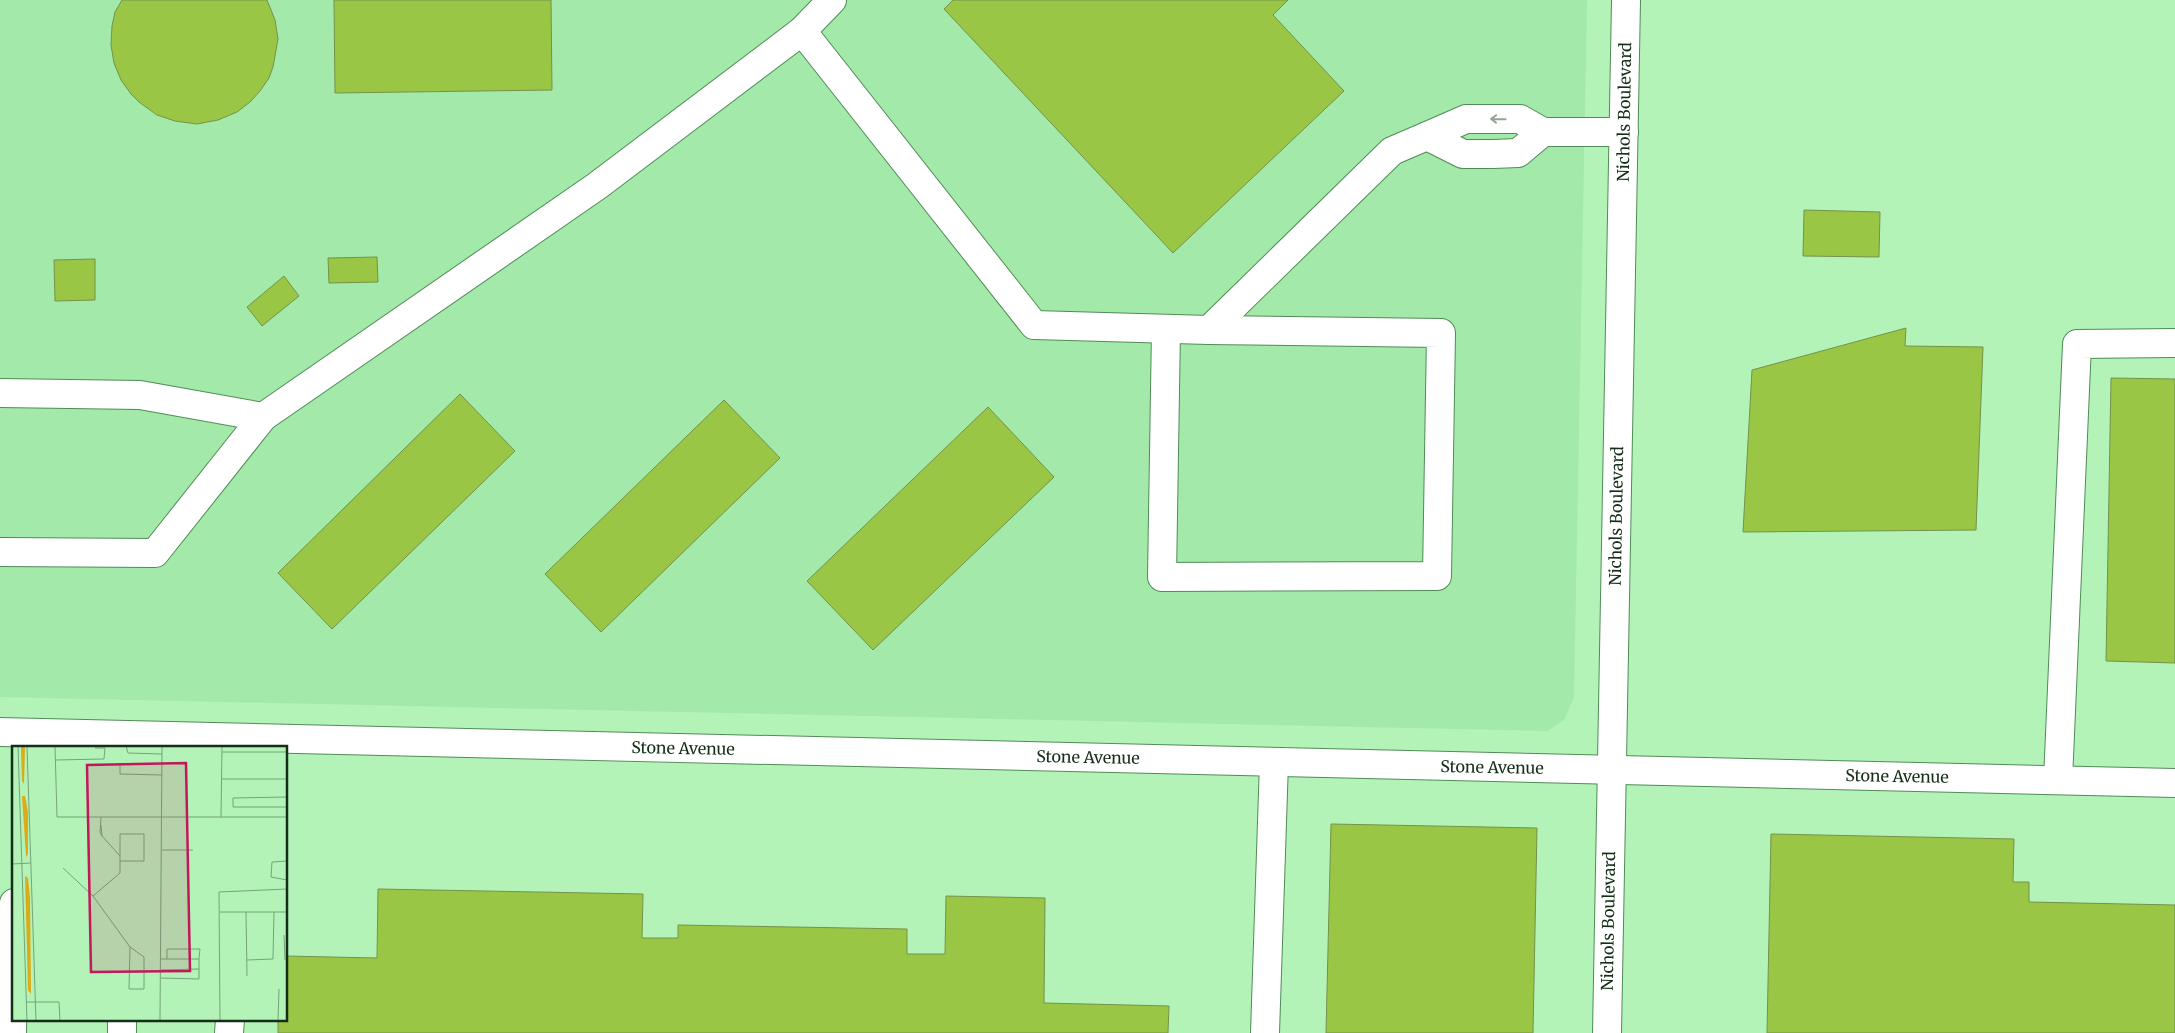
<svg xmlns="http://www.w3.org/2000/svg" width="2175" height="1033" font-family="Merriweather,serif">
<rect width="100%" height="100%" fill="#b3f3b8"/>
<path fill="#a3e9aa" d="M0,0h1587l-13,697 -10,23 -17,11 -1547,-34z"/>
<g fill="#99c745" stroke="#75914a">
<path d="M122,0h145l8,20 3,19 -5,28 -4,11 -9,13 -10,11 -13,10 -19,8 -21,4 -22,-3 -18,-6 -18,-13 -8,-8 -10,-14 -7,-17 -3,-18 1,-19 3,-14z"/>
<path d="M334,0h217l1,90 -217,3z"/>
<path d="M953,0h335l-15,15 71,76 -171,162 -229,-244z"/>
<path d="M1804,210l76,2 -1,45 -76,-1z"/>
<path d="M377,257l1,25 -49,1 -1,-25z"/>
<path d="M95,259v41l-40,1 -1,-41z"/>
<path d="M284,276l15,20 -37,30 -15,-19z"/>
<path d="M1906,328l-1,18 78,1 -7,183 -233,2 9,-162z"/>
<path d="M2111,378l64,1v284l-69,-2z"/>
<path d="M460,394l55,57 -183,178 -54,-56z"/>
<path d="M724,400l56,58 -179,174 -56,-58z"/>
<path d="M988,407l66,70 -181,173 -66,-69z"/>
<path d="M1331,824l206,4 -4,205h-207z"/>
<path d="M1771,834l243,5 -1,43h16v20l146,3v128h-408z"/>
<path d="M378,889l265,5 -1,44h36v-13l229,4v25h38l1,-58 99,2 -1,105 125,3 -1,27h-890v-14h8v-63l91,2z"/>
</g>
<g fill="none" stroke-linecap="round" stroke-linejoin="round">
<g stroke="#508c57" stroke-width="30">
<g id="minor">
<path d="M802,31l30,-31"/>
<path d="M1543,132l-25,21 -25,1h-30l-36,-18 39,-17h54l23,13h81"/>
<path d="M1166,329l-4,248 275,-1 4,-243 -232,-3"/>
<path d="M0,393l140,2 123,22"/>
<path d="M0,552l155,1 108,-136 334,-231 205,-155 232,294 175,5 183,-179 35,-15"/>
<path d="M0,732l2175,51"/>
<path d="M2058,780l19,-436 97,-1"/>
<path d="M12,1033l2,-130"/>
<path d="M122,1033v-14"/>
<path d="M229,1033l1,-14"/>
<path d="M1265,1033l9,-271"/>
<path d="M1607,1033l19,-1033"/>
</g>
</g>
<use href="#minor" stroke="#fff" stroke-width="28"/>
</g>
<defs><path id="oneway-shaft" d="M-6 0H5M1.5-3L5.5 0L1.5 3" fill="none" stroke-width="1.6" stroke-linecap="round" stroke-linejoin="round" transform="scale(1.25)"/></defs>
<use stroke="#96a197" href="#oneway-shaft" transform="translate(1498 119) rotate(-179)"/>
<g text-anchor="middle" stroke-width="5" stroke-linejoin="round" paint-order="stroke">
<g font-size="16" fill="#152e18" stroke="#fff">
<text transform="translate(1624 112) rotate(-89)" y="6">Nichols Boulevard</text>
<text transform="translate(1616 516) rotate(-89)" y="6">Nichols Boulevard</text>
<text transform="translate(683 748) rotate(1)" y="6">Stone Avenue</text>
<text transform="translate(1088 757) rotate(1)" y="6">Stone Avenue</text>
<text transform="translate(1492 767) rotate(1)" y="6">Stone Avenue</text>
<text transform="translate(1897 776) rotate(1)" y="6">Stone Avenue</text>
<text transform="translate(1608 921) rotate(-89)" y="6">Nichols Boulevard</text>
</g>
</g>
<g transform="translate(12 746)">
<rect width="275" height="275" fill="#b3f3b8"/>
<path d="M9,0h4l-1,38 -2,-3zM10,50h3l3,16v42l-2,3zM13,130l3,2 2,20 1,96 -3,-4z" fill="#ddab15"/>
<path fill="none" stroke="#74a478" stroke-width="1" d="M6,0l9,275M15,0l9,275M43,0l2,71h230M114,0l2,7 34,1M210,6h65M43,14l49,-1 1,-11h-10M108,18v10l42,1M209,33h66M275,51l-54,1v9h54M89,71l-1,15 2,4 -1,-11M209,71l1,-71M90,90l18,20v17l-27,23 37,51 -1,42h15v-32l-14,-10M150,104h31M108,110v-22h24v27h-24M275,115l-15,1 -1,15 16,3M0,118l19,-1M51,122l30,28M208,166h67M234,166l1,64M272,189l1,25M155,213v-10h33l-1,10M235,214l26,-1 1,-47M149,224l38,-1M149,232l38,1v-20h-38M14,256h33l1,19M148,275l2,-275M208,275l-1,-129 68,-3M266,275l1,-32"/>
<path fill="#c2185b" fill-opacity="0.15" stroke="#c2185b" stroke-width="2.5" d="M174,17l4,208 -99,1 -4,-207z"/>
<rect width="275" height="275" fill="none" stroke="#152e18" stroke-width="2.5"/>
</g>
</svg>
